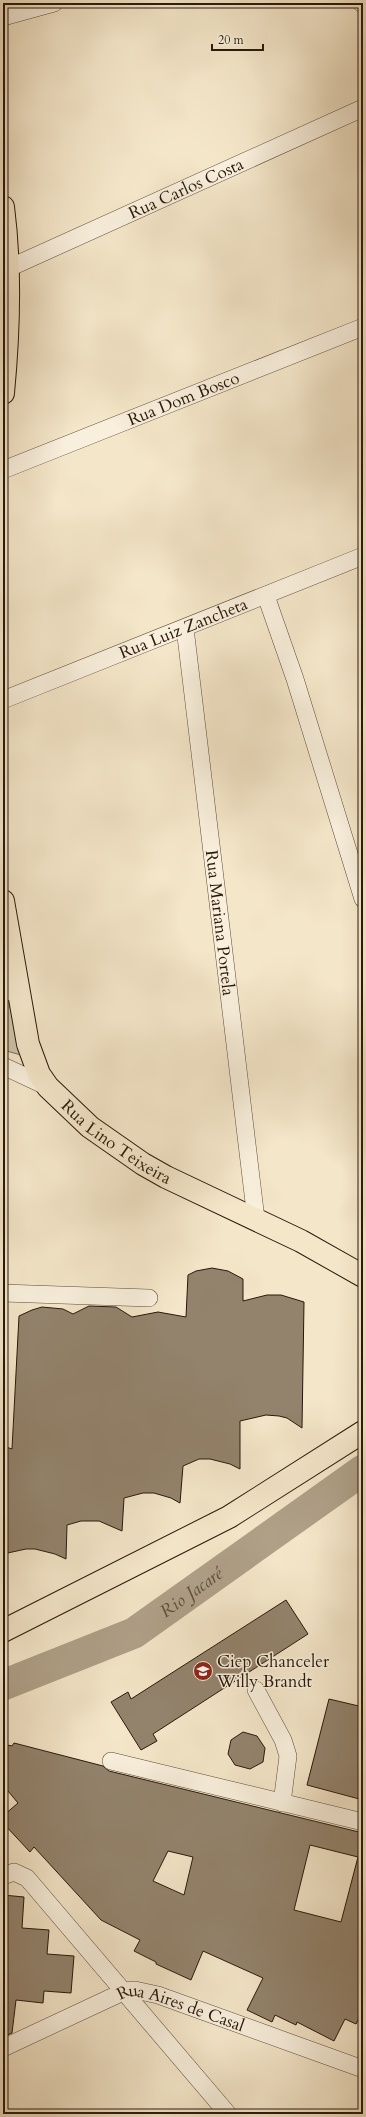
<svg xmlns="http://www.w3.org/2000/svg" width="366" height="2117" font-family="Cardo,serif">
<rect width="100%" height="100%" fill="#f4e6c9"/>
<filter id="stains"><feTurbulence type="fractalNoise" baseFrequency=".005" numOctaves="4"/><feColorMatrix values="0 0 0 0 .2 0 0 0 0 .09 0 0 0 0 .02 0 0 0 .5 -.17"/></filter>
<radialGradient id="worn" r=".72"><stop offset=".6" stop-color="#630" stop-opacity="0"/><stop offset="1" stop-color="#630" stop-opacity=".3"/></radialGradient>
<path fill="#d1c3a9" stroke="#7d6e5a" d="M9,1003l12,52 -18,-5v-46z"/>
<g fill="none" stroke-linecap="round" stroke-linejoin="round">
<path stroke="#afa088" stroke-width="31" id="s1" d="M3,1685l131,-52 229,-163"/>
</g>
<g fill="#93836d" stroke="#29180a" fill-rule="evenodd">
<path d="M212,1268l16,3 15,8v22l24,-6h14l23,7 -2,126 -15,-10 -8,-2 -13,-1 -26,6v48l-10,-5 -20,-5h-11l-16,7 -3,37 -9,-5 -17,-5h-11l-19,5 -2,33 -23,-10h-18l-14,4 -1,34 -11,-5 -20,-5h-9l-23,5v-108l9,3 7,-133 13,-6 10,-3 21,2 10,5 16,-8 27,1 16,10 26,-5 28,5 2,-42 8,-4z"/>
<path d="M286,1600l22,34 -155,100 4,7 -16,9 -30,-48 17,-10 3,7z"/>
<path d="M329,1699l34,8v93l-56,-15z"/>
<path d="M243,1732l14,4 8,12 -2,14 -13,7 -15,-4 -7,-11 3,-14z"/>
<path d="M14,1743l89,23 6,5 254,62v177l-7,14 -11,-5 -11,22 -37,-19 -1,3 -21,-10 -3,7 -25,-12 16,-32 -60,-27 -12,29 -35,-16v-2l-22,-11 6,-11 -39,-20 -67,-73 -4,5 -27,-29v-7l15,-13 -15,-18v-41l9,2zM310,1845l48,12 -17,65 -47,-12zM168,1851l25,6 -9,38 -31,-14z"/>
<path d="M3,1895l21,2 -2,31 27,2 -2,24 27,2 -3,37 -27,-2 -1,12 -27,-3 -4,33 -7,3h-2z"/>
</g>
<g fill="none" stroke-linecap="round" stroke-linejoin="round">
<g stroke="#5c4c3a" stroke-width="18">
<g id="minor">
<path d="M361,3l2,1"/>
<path d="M3,17l51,-14"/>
<path id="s2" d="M9,268l354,-160"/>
<path id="s3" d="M3,470l360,-143"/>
<path d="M266,596l29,83 68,220"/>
<path id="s4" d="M185,628l71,591"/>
<path id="s5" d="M3,700l360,-144"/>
<path d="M3,993l15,-5"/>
<path d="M3,1066l45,21"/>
<path d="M3,1293l146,5"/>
<path d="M256,1690l27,50 5,16 -6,47"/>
<path d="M111,1761l252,61"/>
<path d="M3,1876l11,-4 13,6 201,236"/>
<path id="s6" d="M3,2048l122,-57 10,-1 23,5 205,74"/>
</g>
</g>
<g stroke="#29180a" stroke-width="24">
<g id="major">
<path d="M3,207c8,62 6,123 0,186"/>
<path id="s7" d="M3,901l25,143 11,30 9,13 42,40 53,37 23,13 135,64 62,35"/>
<path d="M3,1631l226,-114 134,-85"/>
</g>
</g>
<use href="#minor" stroke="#f8efdc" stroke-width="17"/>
<use href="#major" stroke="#f4e6c9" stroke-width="22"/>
</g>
<defs>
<g id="school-disc" transform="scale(1)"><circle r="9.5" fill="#8f2418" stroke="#f8efdc"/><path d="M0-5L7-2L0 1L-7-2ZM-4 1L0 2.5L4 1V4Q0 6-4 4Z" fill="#fff"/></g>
</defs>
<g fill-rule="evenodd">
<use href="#school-disc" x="203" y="1671"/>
</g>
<g text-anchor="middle" stroke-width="3" stroke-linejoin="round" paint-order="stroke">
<g font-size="17" fill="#29180a" stroke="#f8efdc">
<text dy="6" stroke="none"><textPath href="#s2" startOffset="194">Rua Carlos Costa</textPath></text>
<text dy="6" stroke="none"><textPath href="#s3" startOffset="194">Rua Dom Bosco</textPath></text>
<text dy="6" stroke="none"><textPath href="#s5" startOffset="194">Rua Luiz Zancheta</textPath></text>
<text dy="6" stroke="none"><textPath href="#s4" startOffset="297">Rua Mariana Portela</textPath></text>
<text dy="6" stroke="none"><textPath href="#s7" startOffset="281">Rua Lino Teixeira</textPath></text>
<text dy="6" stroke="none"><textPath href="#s6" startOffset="193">Rua Aires de Casal</textPath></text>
</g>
<g font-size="17" fill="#29180a" stroke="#f8efdc" text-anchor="start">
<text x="217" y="1667">Ciep Chanceler<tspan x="217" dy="20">Willy Brandt</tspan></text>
</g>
<g font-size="18" font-style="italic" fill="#5f4e3c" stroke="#f8efdc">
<text dy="6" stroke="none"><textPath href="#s1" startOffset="211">Rio Jacaré</textPath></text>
</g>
</g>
<rect width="366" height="2117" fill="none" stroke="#f4e6c9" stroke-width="16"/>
<rect x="4" y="4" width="358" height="2109" fill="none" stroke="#29180a" stroke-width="2"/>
<rect x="8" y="8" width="350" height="2101" fill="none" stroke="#29180a"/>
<path d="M212 44v6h51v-6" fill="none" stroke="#29180a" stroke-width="2"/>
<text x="218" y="44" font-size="12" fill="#29180a" stroke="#f8efdc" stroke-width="3" paint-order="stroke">20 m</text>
<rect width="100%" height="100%" filter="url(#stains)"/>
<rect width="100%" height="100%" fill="url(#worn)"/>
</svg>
